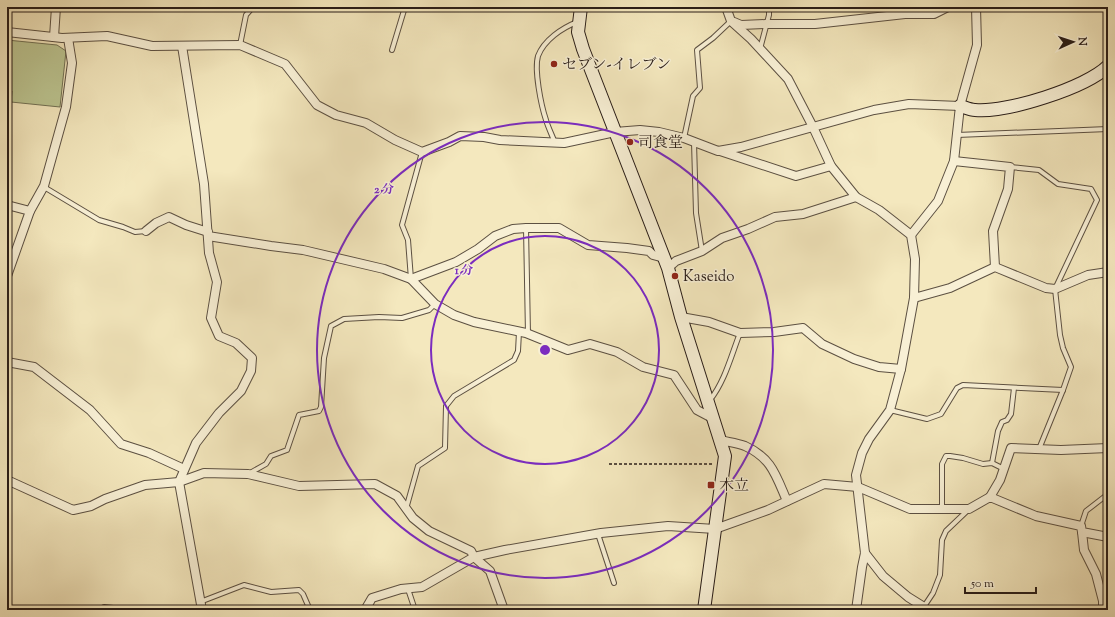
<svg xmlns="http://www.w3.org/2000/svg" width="1115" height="617" font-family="'Sorts Mill Goudy','Noto Serif JP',serif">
<rect width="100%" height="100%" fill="#f4e8be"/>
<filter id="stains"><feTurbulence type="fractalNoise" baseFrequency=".005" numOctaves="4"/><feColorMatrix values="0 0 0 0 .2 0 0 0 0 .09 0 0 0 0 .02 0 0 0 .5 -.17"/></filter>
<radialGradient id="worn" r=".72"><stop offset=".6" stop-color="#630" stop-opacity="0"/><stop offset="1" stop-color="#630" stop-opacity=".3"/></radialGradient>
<path fill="#bcc591" stroke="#727154" d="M7,40l50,5 9,6 -6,56 -49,-5 1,-11 -5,-1z"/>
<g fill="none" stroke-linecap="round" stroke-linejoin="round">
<g stroke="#5c5042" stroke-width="6">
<g id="lane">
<path d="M240,45l6,-30 7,-8"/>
<path d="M760,49l9,-34v-8"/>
<path d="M392,50l13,-43"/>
<path d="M957,135l151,-6"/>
<path d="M684,138l9,-42 7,-8 -3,-38 16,-12 18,-17"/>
<path d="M694,142l2,71 6,38"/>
<path d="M555,143c-3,-8 -7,-16 -9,-23 -5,-15 -12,-50 -8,-64 6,-16 24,-28 39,-34"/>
<path d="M1010,167l29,3 19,14 33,5 6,11 -42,89 5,46 3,13 8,19 -8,23 -24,59"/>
<path d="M44,187l55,33 24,7 12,5 11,-1"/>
<path d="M526,228l2,106"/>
<path d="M411,279l-3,-39 -6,-15 20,-73"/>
<path d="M710,400c15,-19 21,-44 30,-67"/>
<path d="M890,410l37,9 14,-5 16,-26 6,-3 100,5"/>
<path d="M992,463l6,-32 4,-9 5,-2 4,-6 3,-26"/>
<path d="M250,473l16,-9 5,-8 16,-6 12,-35 20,-4 2,-4 3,-49 7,-32 13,-7 35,-2 23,1 27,-8 6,-6"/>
<path d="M406,509l12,-43 27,-18 1,-42 8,-10 60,-36 4,-9 1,-19"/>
<path d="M942,509v-45l4,-8h4l13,2 20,6 9,-1 12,6"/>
<path d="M1081,526l5,-15 22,-17"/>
<path d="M598,534l16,49"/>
<path d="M408,589l7,21"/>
<path d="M200,602l44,-17 27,7 28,-2 4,4 7,16"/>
<path d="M923,608l10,-15 7,-18 2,-35 4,-9 22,-21"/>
<path d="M100,610l4,-3 28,3"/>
</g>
</g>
<g stroke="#5c5042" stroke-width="10">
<g id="street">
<path d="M726,7l5,14 20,18 37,40 25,48 18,39 25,31 23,13 32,25 4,24 -1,39 -13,71 -11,41 -21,29 -7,14 -6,22 9,78 -3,14 -6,43"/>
<path d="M734,22l7,3 25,-1h49l90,-10h29l14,-7"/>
<path d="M7,32l55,6 45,-2 45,10 88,-1 45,19 32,41 19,10 30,8 29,17 27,12 27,-10 11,-6 24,1 16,3 64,3 51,-11 25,-2 19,2 25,6 34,13 23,-4 133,-37 35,-6 51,2"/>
<path d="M54,37l2,-30"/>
<path d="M182,46l22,138 5,69 8,29 -6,36 8,18 17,7 16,15 -1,13 -10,20 -22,22 -23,30 -17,39 23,128"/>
<path d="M720,151l76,25 35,-10"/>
<path d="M954,161l56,6 -2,22 -15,42 2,36"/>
<path d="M7,205l23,6"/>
<path d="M146,231l10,-8 13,-6 17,8 22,7"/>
<path d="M911,235l27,-34 16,-40 6,-55 17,-61 -1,-38"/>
<path d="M208,236l63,10 32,4 81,19 27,10 45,-17 22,-13 17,-13 18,-7 13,-1h33l29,17 39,3 22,3 4,4 11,3"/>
<path d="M668,268l8,-7 26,-10 20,-13 26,-9 27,-12 28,-3 53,-17"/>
<path d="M7,276l23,-65 14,-25 22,-79 6,-44 -4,-25"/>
<path d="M411,279l24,25 19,11 20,7 52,11 42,17 22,-6 27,8 26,15 31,8 23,35 17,9"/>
<path d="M914,298l36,-10 45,-21 51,21 9,1 33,-14 20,-3"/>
<path d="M681,317l28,5 31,11 34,-1 29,-4 19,16 32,15 25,8 22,2"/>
<path d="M7,362l27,5 56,43 31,34 28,9 35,16"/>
<path d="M720,440c8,2 17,3 25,6 27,12 31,30 42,55"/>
<path d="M7,480l66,30 18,-4 14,-7 40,-14 34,-3 25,-9 44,1 51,12 76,-2 22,12 16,22 16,13 42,20 3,6 16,14 14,39"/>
<path d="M990,497l10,-17 11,-32 50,2 47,-2"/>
<path d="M1082,532l2,18 12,24 7,27v9"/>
<path d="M865,553l18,23 25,21 16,10 1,3"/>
<path d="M365,610l7,-12 29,-9 21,-2 52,-30 31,-7 96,-17 67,-7 47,3 53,-19 56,-26 34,3 52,22h59l21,-12 46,19 45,10 1,6 26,5"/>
</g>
</g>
<g stroke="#291d18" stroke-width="14">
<g id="secondary">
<path d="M581,7l-3,25 5,17 85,219 13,49 44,139 -21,154"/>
<path d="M960,106c4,1 10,4 15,4 31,3 111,-22 133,-44"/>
</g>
</g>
<path stroke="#291d18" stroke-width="1.5" stroke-dasharray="3 2" stroke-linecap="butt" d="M609,464h103"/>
<use href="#lane" stroke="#f8f0d5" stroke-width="4"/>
<use href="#street" stroke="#f8f0d5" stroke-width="8"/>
<use href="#secondary" stroke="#f8f0d5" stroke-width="12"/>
</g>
<g fill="none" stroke="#7b2cbf" stroke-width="2">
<circle cx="545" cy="350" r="114"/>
<circle cx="545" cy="350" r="228"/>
</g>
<g fill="#8f2418" stroke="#f8f0d5" stroke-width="1.5">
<circle cx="554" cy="64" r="4"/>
<circle cx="630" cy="142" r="4"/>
<circle cx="675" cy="276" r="4"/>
<rect x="707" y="481" width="8" height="8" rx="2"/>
</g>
<g text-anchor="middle" stroke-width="3" stroke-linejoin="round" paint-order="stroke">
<g font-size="15" fill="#291d18" stroke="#f8f0d5" text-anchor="start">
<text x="562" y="69">セブン-イレブン</text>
<text x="638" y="147">司食堂</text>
<text x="683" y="281">Kaseido</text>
<text x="719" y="490">木立</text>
</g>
</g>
<circle cx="545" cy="350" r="6" fill="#7b2cbf" stroke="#f8f0d5" stroke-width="2"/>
<g font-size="12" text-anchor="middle" font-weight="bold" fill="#7b2cbf" stroke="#f8f0d5" stroke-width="3" stroke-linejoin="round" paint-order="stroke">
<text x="384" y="193">2 分</text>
<text x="464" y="274">1 分</text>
</g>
<rect width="1115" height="617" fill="none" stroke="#f4e8be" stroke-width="24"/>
<rect x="8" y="8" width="1099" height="601" fill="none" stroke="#291d18" stroke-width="2"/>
<rect x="12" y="12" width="1091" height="593" fill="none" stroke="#291d18"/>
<g transform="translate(1073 42) rotate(87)" stroke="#f8f0d5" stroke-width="3" paint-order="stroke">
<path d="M0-3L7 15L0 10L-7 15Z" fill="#291d18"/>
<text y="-6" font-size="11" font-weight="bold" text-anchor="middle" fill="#291d18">N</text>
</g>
<path d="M965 587v6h71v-6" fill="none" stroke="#291d18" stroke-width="2"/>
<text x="971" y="587" font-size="12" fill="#291d18" stroke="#f8f0d5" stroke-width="3" paint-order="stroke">50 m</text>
<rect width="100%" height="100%" filter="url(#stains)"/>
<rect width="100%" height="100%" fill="url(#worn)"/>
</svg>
